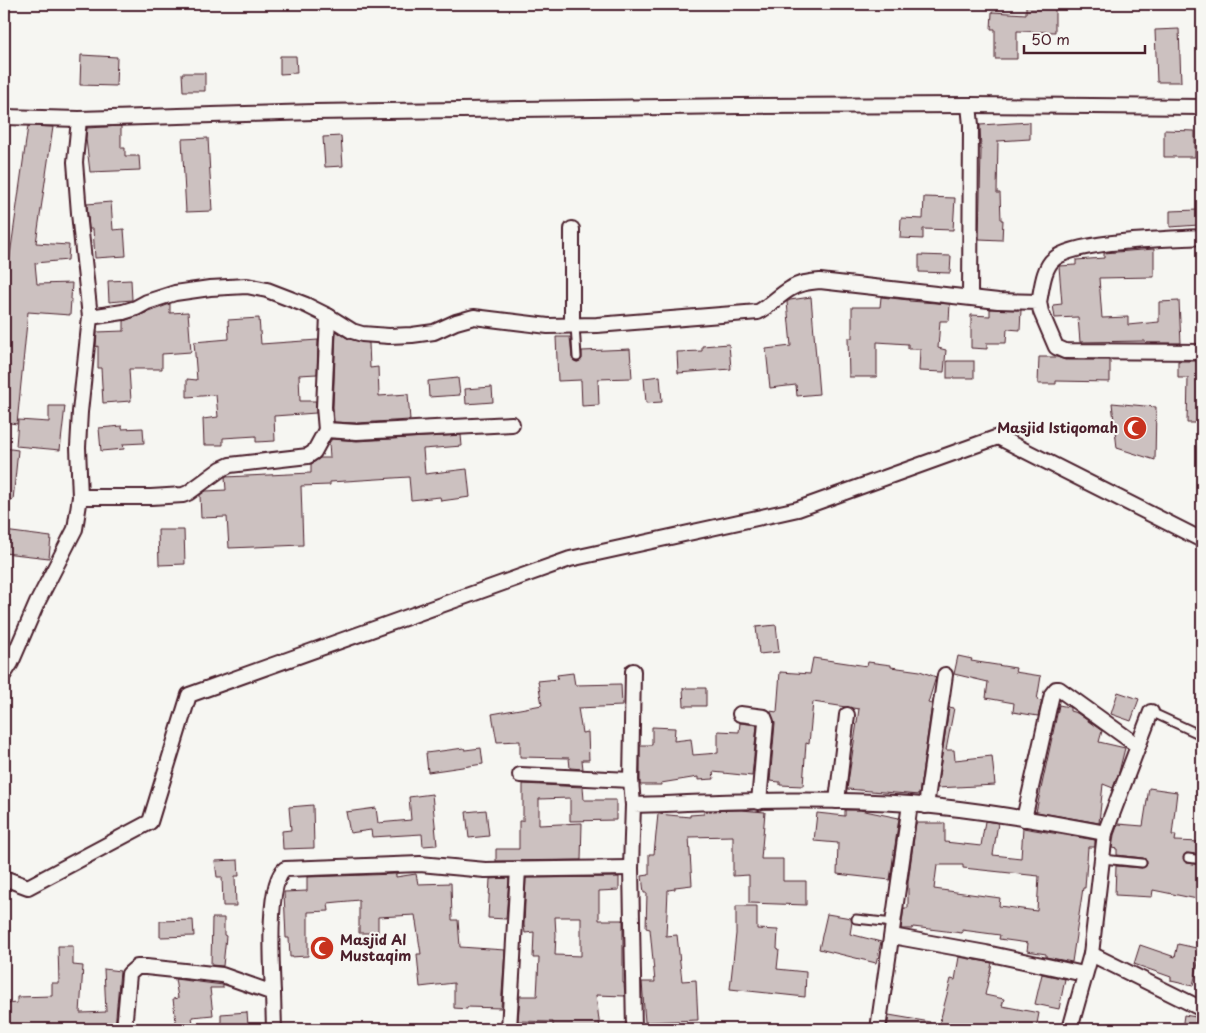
<svg xmlns="http://www.w3.org/2000/svg" width="1206" height="1033" font-family="'Playpen Sans',sans-serif">
<rect width="100%" height="100%" fill="#f6f6f2"/>
<filter id="ink" filterUnits="userSpaceOnUse"><feTurbulence type="fractalNoise" baseFrequency=".02" numOctaves="2"/><feDisplacementMap in="SourceGraphic" scale="10" xChannelSelector="R" yChannelSelector="G"/><feConvolveMatrix kernelMatrix="1 2 1 2 8 2 1 2 1" color-interpolation-filters="sRGB"/></filter>
<g filter="url(#ink)">
<g fill="#ccc1c0" stroke="#4a1f2b" fill-rule="evenodd">
<path d="M1026,4h29v28l-38,-1v28h-22v-30h-4l1,-17 34,2z"/>
<path d="M1179,29l2,53h-24l-2,-52z"/>
<path d="M81,55l36,2 -1,29 -36,-1z"/>
<path d="M280,56h16l1,17 -17,1z"/>
<path d="M182,73h23v18h-22z"/>
<path d="M1030,122v17l-32,2 -1,52h3l1,27h2l-1,20 -23,-1 2,-88 -1,-26z"/>
<path d="M28,126l25,1 -17,116 33,2 -1,15 -33,3 2,21 35,-1 -2,32 -42,-3 -11,112 -13,-2v-146l3,1z"/>
<path d="M121,126v22h4v8h14l1,14 -50,2 -4,-33 1,-11z"/>
<path d="M1164,130l31,1v26h-31z"/>
<path d="M341,136l2,30 -18,1 -2,-30z"/>
<path d="M208,138l4,73 -26,1 -4,-73z"/>
<path d="M924,197l31,1 -2,32 -30,-1v10l-23,-1 1,-20 22,1z"/>
<path d="M111,202l2,28 11,-1 2,27 -31,2 -2,-29h-4l-2,-25z"/>
<path d="M1198,210l1,15 -29,2v-16z"/>
<path d="M1154,249v28l-55,1 3,40 26,-1v8l31,-3v-20l20,-1 2,42h-35l-1,-2 -65,1 -2,-25 -23,1 -2,-13 9,-1 -3,-38 17,-1v-5l28,-2v-5z"/>
<path d="M919,255l32,1 -1,17 -31,-1z"/>
<path d="M131,280l1,20 -23,2 -1,-21z"/>
<path d="M811,297l8,97 -22,2 -1,-11 -26,3 -4,-39 25,-3 -4,-44 3,-2z"/>
<path d="M881,297l28,3v1l41,3 -1,17h-9l-2,27 8,2 -2,22 -25,-1 1,-22h-12v-5l-31,-2v35h-28l-1,-39h4v-31h28z"/>
<path d="M170,304v9l18,-1 3,40 -29,2v15h-33l2,32 -28,2 -2,-35h-3v-22l-2,1 1,-15 27,-1v-10z"/>
<path d="M990,309l31,1 -1,20 -13,-1 -1,14h-19v6l-16,-1v-33l19,1z"/>
<path d="M259,318l2,26 57,-4 -1,34 -18,1 1,26h16v12l-42,3 1,25 -19,1v-6l-33,2v7h-19l-1,-26 15,-2 -2,-22 -29,2v-18l10,1 -3,-38 35,-3 -1,-19z"/>
<path d="M336,331l13,8 20,4 1,25 8,-1 1,29 29,-2 2,26 -53,3 -23,-1 -1,-15z"/>
<path d="M556,337h14l2,21 5,4 5,-3v-8l48,-2 2,29 -34,1 1,26 -17,1 -1,-26 -23,1z"/>
<path d="M729,344l2,25 -53,4 -1,-21 25,-1v-5z"/>
<path d="M1039,357h18l8,3h45v22l-54,-1v3h-18z"/>
<rect x="947" y="361" width="27" height="17"/>
<path d="M1178,361h24v62h-15l1,-45h-10z"/>
<path d="M660,376l2,26 -16,1 -2,-25z"/>
<path d="M458,378l2,17 -31,2 -1,-16z"/>
<path d="M492,387l1,15 -27,2 -1,-15z"/>
<path d="M1112,403l44,4 -1,53 -38,-12z"/>
<path d="M49,406h16l-5,44 -44,-4 2,-26 31,2z"/>
<path d="M122,426v3l21,-1 1,15 -21,1 1,5 -23,2 -2,-23z"/>
<path d="M461,435l1,11 -39,3 2,25 42,-5 3,28 -29,4 -1,-4 -29,3 -2,-23 -79,5v3l-29,1 2,59 -74,3 -2,-31 -26,1 -1,-23 6,-4 20,-1 -1,-13 86,-4v-9l9,-6h10l-1,-15 3,-4 25,2z"/>
<path d="M4,448l14,2 -5,50h-9z"/>
<path d="M158,530h26l1,34 -26,1z"/>
<path d="M4,531l47,6 -2,21 -45,-5z"/>
<path d="M776,625l3,27 -20,2 -3,-27z"/>
<path d="M958,656l14,3 -1,2 45,7 -1,4 26,4 -4,24 5,1 -4,15 -25,-4 1,-9 -28,-5 2,-16 -34,-8z"/>
<path d="M813,658l54,8 1,-4 23,3v2l29,4 16,6 -8,26 4,1 -13,91 -72,-6 12,-80 -46,-7 -4,42 -3,-1 -3,43 -23,-1v-3l-10,-1 5,-58 -5,-12 7,1 3,-40 30,2z"/>
<path d="M573,673l2,12 46,-1 1,22 -44,2 4,25 6,-1 1,28h-7l1,9 -13,-1 -1,-10 -49,-1v-16l-23,1 -5,-28 50,-9 -4,-24 20,-2 -1,-4z"/>
<path d="M683,688h23v18h-22z"/>
<path d="M1118,692l21,7 -8,22 -20,-7z"/>
<path d="M1059,705l10,2 1,1v3l7,2 25,18 -3,11 26,6 -6,24 -6,16 -10,-4 -4,39 -63,-11z"/>
<path d="M949,707l5,1 -8,42h8l1,10 37,-4 3,29 -58,3z"/>
<path d="M740,723l17,2 -5,51 -39,-4 1,7 -16,1v-3l-37,6v2h-21v-40h12v-18l23,1 -1,13 17,-2 2,16 25,-2v-22l21,1z"/>
<path d="M464,748l1,2 16,-2 2,16 -55,8 -2,-19z"/>
<path d="M523,784l60,3 1,13h32v20l-46,1v-23l-31,1v26l43,-2 -1,37 -85,1v-12h23v-28h4z"/>
<path d="M1149,788l28,4 -5,43h4l-1,6 27,1v13l-16,-2 -3,5 4,5 15,2v35l-49,-10 -1,7 -37,-2 1,-29 26,2 5,-4v-4l-4,-2 -26,-3v-6l-5,-1 2,-13 4,-11 25,2z"/>
<path d="M432,794l5,51 -14,1 -1,-12 -50,3 -1,-7 -21,3 -4,-21 30,-4 2,15 33,-3 -2,-23z"/>
<path d="M313,805l1,43 -31,1 -1,-18 9,-1 -2,-23z"/>
<path d="M486,810l3,26 -20,2 -3,-26z"/>
<path d="M741,810l24,2 -4,47h22v22h23v24l-57,-2v-28l-16,1v-40l-44,1 3,48 -17,2v2l-7,1 -2,46 11,-1 5,46 14,-1 2,40 -53,2 -3,-40h13l-5,-53 -4,-1 1,-35h-3l-2,-17 7,-1v-21h5l4,-40 32,3v-2l14,-1v-3z"/>
<path d="M845,810h15l39,8 -9,62 -53,-6 1,-31 -24,-2 3,-28 28,3z"/>
<path d="M985,821l13,2 -5,32 28,3 2,-30 72,12v7h-7l-3,41h-2l-11,74 -26,-5v-3l-19,-3 1,-8 -29,-4 1,-4 -38,-5v3l-49,-6 -1,2h-11l3,-21h4v-26l8,-59h29v19l36,4zM937,865h26v3l76,8 -2,35 -38,-5 1,-8 -66,-9z"/>
<path d="M238,860l1,16h-4l1,30h-13l-1,-29h-5l-2,-16z"/>
<path d="M396,874v3l20,-3 2,10 33,-1 1,37h6l2,27 45,3 -4,58 -34,-1v2l-13,-1v-25l-34,4 -3,-33h4l-6,-39 -37,2v16h-19v-33l-31,3 1,8 -21,1v44l-18,1 -1,-19h-3l-2,-46 23,-1v-14z"/>
<path d="M619,877v13l-20,1v29h24v63h1l1,13 -29,-1 4,34h-47v-7l-35,-1 2,-25h17l2,-38h-6l1,-26 -9,1 -1,-8 2,-47zM555,917h26v39l-26,-1 1,-20z"/>
<path d="M509,878l-3,41 -18,-1 2,-39z"/>
<path d="M736,906h21v23l21,1 -1,19 2,1 -2,19 29,3 -1,25 -75,-8 6,-55z"/>
<path d="M827,914l24,4 1,4 -2,12 31,8 -5,21 -57,-14z"/>
<path d="M212,918h12v17l2,1 -3,30 -12,-1z"/>
<path d="M193,920l1,16 -34,1v-16z"/>
<path d="M1178,944l23,5 -8,37 -22,-5v-4l-37,-13 6,-19 35,12z"/>
<path d="M58,946h15v19l10,1 -3,47h2l24,-1 -2,-43 16,2 -5,57 -26,-1 -28,1v-2l-43,2v-4l-14,2v-22l13,-1v-6l35,-1v-13h7z"/>
<path d="M959,957l33,6 -7,32 19,4 -2,7 37,7 -3,16h-98l13,-50 4,1z"/>
<path d="M1042,974l23,5 -6,30 -24,-5z"/>
<path d="M175,979l48,6v3h-13l3,27 -21,2 2,12h-17l-4,-30 5,-1z"/>
<path d="M247,1012l1,13 -27,1v-12z"/>
<path d="M889,1015l41,7 -1,7h-42z"/>
<path d="M1184,1015l18,3v11h-20z"/>
</g>
<g fill="none" stroke-linecap="round" stroke-linejoin="round">
<g stroke="#4a1f2b" stroke-width="11">
<g id="lane">
<path d="M575,325l2,32"/>
<path d="M1151,712l50,23"/>
<path d="M1188,858l14,2"/>
<path d="M1102,859l40,4"/>
<path d="M856,919l38,4"/>
</g>
</g>
<g stroke="#4a1f2b" stroke-width="18">
<g id="street">
<path d="M969,105l2,20 -1,172"/>
<path d="M4,117l75,2 235,-7 426,-6 229,-1 233,2"/>
<path d="M572,229v96"/>
<path d="M1039,302c3,-14 4,-34 15,-43 22,-19 116,-20 148,-22"/>
<path d="M328,316l-4,91 2,23 31,2 155,-8"/>
<path d="M90,317l33,-5 13,-4 11,-6 28,-9 35,-5 37,-2 20,4 39,15 22,11 24,15 10,3 27,2 23,-1 22,-3 22,-10 18,-5 74,9 49,-1 161,-13c12,-6 20,-16 32,-23 9,-6 19,-7 30,-8l178,20 41,1 2,10 15,35 9,4 137,1"/>
<path d="M80,497h71l32,-2 5,-2 33,-24 9,-4 78,-9 6,-4 12,-22"/>
<path d="M4,674l7,-11 26,-60 38,-74 5,-32 -2,-50 2,-35 10,-95 -11,-104 -4,-51 4,-43"/>
<path d="M740,714l24,3 2,5 -7,80"/>
<path d="M520,775l111,5"/>
<path d="M837,801l10,-86"/>
<path d="M633,805l-2,-25 2,-109"/>
<path d="M926,806l19,-131"/>
<path d="M1024,819l28,-125 4,-5h3l79,57"/>
<path d="M4,878l24,9 122,-65 39,-127 381,-136 228,-50 200,-72 204,103"/>
<path d="M892,936l94,17 98,21"/>
<path d="M1091,954l111,55"/>
<path d="M273,993c-1,-24 -7,-110 12,-124l135,-5 65,6 146,-2"/>
<path d="M124,1029l5,-55 8,-7h9l76,8 51,18 1,36"/>
<path d="M509,1029l9,-160"/>
<path d="M634,1029l-3,-161 2,-63c92,-3 185,-8 277,-1 65,5 131,17 195,29"/>
<path d="M878,1029l32,-225"/>
<path d="M1070,1029l21,-75 14,-121 46,-121"/>
</g>
</g>
<use href="#lane" stroke="#f6f6f2" stroke-width="7"/>
<use href="#street" stroke="#f6f6f2" stroke-width="14"/>
</g>
</g>
<defs>
<g id="mosque-disc" transform="scale(1.25)"><circle r="9.5" fill="#c8321e" stroke="#f6f6f2"/><path d="M3.5-4.9A6 6 0 1 0 3.5 4.9A5 5 0 1 1 3.5-4.9Z" fill="#fff"/></g>
</defs>
<g fill-rule="evenodd">
<use href="#mosque-disc" x="1135" y="428"/>
<use href="#mosque-disc" x="322" y="948"/>
</g>
<g text-anchor="middle" stroke-width="4" stroke-linejoin="round" paint-order="stroke">
<g font-size="14" font-weight="bold" fill="#4a1f2b" stroke="#f6f6f2" text-anchor="end">
<text x="1118" y="433">Masjid Istiqomah</text>
<text x="340" y="945" text-anchor="start">Masjid Al<tspan x="340" dy="16">Mustaqim</tspan></text>
</g>
</g>
<rect width="1206" height="1033" fill="none" stroke="#f6f6f2" stroke-width="20"/>
<rect x="10" y="10" width="1186" height="1013" fill="none" stroke="#4a1f2b" stroke-width="2" filter="url(#ink)"/>
<path d="M1024 45v8h121v-8" fill="none" stroke="#4a1f2b" stroke-width="2.5"/>
<text x="1031" y="45" font-size="15" fill="#4a1f2b" stroke="#f6f6f2" stroke-width="4" paint-order="stroke">50 m</text>
</svg>
